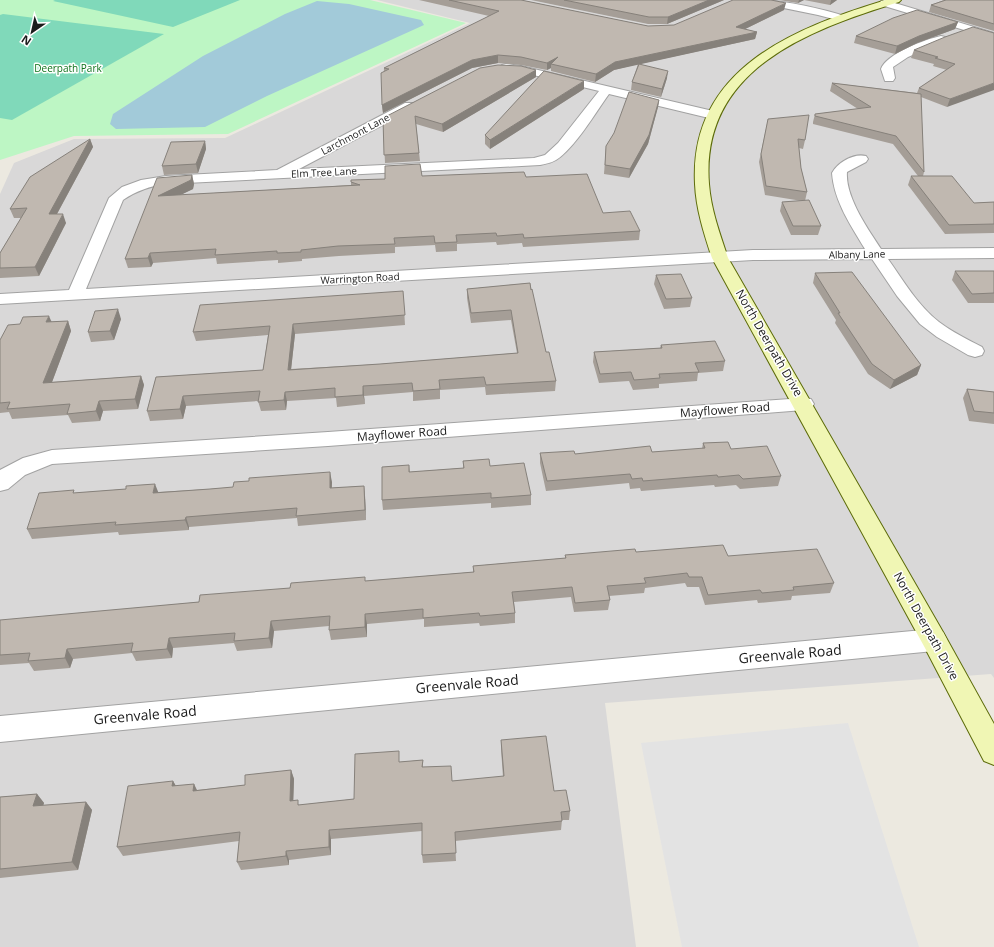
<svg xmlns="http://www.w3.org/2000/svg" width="994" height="947" font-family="'Open Sans',sans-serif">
<rect width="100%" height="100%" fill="#ece9e0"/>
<path fill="#d9d8d8" d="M377,0h617v678l-3,-4 -386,29 31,244h-636v-753l14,-31 60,-24 151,-1 245,-115z"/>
<path fill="#bdf6c4" d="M0,0h370l96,23 -238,111 -154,2 -74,24z"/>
<g fill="#80d9ba">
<path d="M55,0h185l-67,27 -120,-26z"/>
<path d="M3,14l161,20 -152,86 -12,-2v-103z"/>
</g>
<path fill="#e3e3e3" d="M848,723l71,224h-237l-41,-204z"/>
<path fill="#a2cad9" d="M317,1l32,3 72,16 3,5 -157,71 -62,31 -89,2 -6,-5 3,-10 90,-58 82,-42z"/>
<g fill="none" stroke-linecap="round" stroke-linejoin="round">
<g stroke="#a2a2a2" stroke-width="2">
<g id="street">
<path d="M754,0c31,0 61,7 91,16l1,2 -5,3 -23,-6 -59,-12z"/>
<path d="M885,0l109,33v6l-113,-34 -1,-2 1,-2z"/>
<path d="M941,36l4,1 1,2 -1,2 -37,16 -15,10 2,11 -2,3h-8l-4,-12c5,-15 45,-30 60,-33z"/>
<path d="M506,64l15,2 192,45 5,1 1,3 -1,3 -5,1 -104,-25c-13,18 -35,55 -53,66 -5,3 -11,4 -16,5l-374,19c-16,2 -30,7 -43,16l-37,89 667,-39 112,-1c-14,-23 -31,-48 -33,-76 6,-11 22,-20 34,-17l2,3 -2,3 -19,10c-2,25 21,57 34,77l113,-1v10l-106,1c15,21 30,47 51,63 13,10 28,17 43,25l2,4 -2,4 -7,2 -7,-2 -31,-18 -17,-13 -23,-28 -25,-37 -119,1 -753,44v-10l69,-4 40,-92 13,-11 19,-7 25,-4 111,-6 128,-67h8l2,3 -2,3 -114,60 235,-11 11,-3 13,-12 41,-52 -78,-19 -19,-3 -2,-2 2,-2z"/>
<path d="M804,398l7,1 3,5 -3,5 -7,1 -476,36 -276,18 -27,11 -17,14 -8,2v-21l23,-12 29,-8 276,-18z"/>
<path d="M934,629l9,3 4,8 -4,8 -9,3 -934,91v-26z"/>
</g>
</g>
<g stroke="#5c6b09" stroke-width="2">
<path id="secondary" d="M886,0h15l-2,2c-90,28 -199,67 -190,182 2,26 11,50 19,74l215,374 51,92v41l-10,-4 -59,-113 -213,-390c-8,-24 -16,-49 -17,-74 -6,-115 99,-156 191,-184z"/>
</g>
<use href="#street" fill="#fff" fill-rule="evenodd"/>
<use href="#secondary" fill="#f0f6b4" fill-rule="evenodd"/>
</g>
<g fill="#a59e97">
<path d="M419,0h102l127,26 26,-1 110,-15 -39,19 12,3 -2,7 -116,25 28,14 -6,19 -30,-7 1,-8 6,-18 -24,6 -19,12 -44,-11v-3l-4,2 -26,-5 -23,-2 -26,5 -89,45 -1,-8 2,-37 105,-52z"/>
<path d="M531,0h193l-57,24h-19z"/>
<path d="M779,0h58l-7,5 -26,-5 -6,3z"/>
<path d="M944,0h50v31l-65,-19 2,-7z"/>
<path d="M958,22l-3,7 -38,14 -22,11 -41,-11 2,-7z"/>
<path d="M994,33l-47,74 -26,-10 3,75 -1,4 51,27 20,-1v31l-49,1 -37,-49 3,-9h7l-25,-32 -80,-20v-2l2,-8 43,-5 -28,-18 2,-8 85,10 2,-5 28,-18 -14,-4 1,-2 -23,-6 3,-8z"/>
<path d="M536,70v7l-93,55 -27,-8 4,37 -35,2 -2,-45z"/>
<path d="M584,89l-94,60 -5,-5v-9z"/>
<path d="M659,100l-1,7 -10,37 -19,34 -25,-4 2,-28z"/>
<path d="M768,119l37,21 -2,9 -4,-1 2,20 6,24 -2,9 16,25 -3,9h-27l-11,-24 2,-9 20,-1 -37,-6 -6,-33z"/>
<path d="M90,139l3,8 -36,67 9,9 -27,53 -39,2v-25l21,-35h-7l-4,-9z"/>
<path d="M205,141l1,8 -8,24 -34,2 -2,-9z"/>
<path d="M192,175l2,9 -1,5 -13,6 171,-10v-3l71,-6 104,1 77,36 37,18 -1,9 -116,7 -1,-4 -25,2 -1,-3 -39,2v7l-21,1 -1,-7 -40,2v6l-56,3 -37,3v2l-24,2v-3l-61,4 -1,-6 -63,5 -2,4 -23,1 -3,-9z"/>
<path d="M955,271h39v32h-26l-16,-23z"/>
<path d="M815,273l106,92 -4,10 -27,14 -22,-15 -33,-51 1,-3 -23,-37z"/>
<path d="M656,275l36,23 -2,9 -26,2 -10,-25z"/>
<path d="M530,283l16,69 10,29 -1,10 -69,4 -1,-8 -45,3v9l-27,2v-9l-49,4 1,8 -28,3 -1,-9 -49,3 -1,9 -25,1 -3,-10 -72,5 -3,13 -33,2 -3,-10 9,-34 107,-7 5,-35 -72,6 -3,-9 210,-41 2,34 -110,9 -4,35 89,-5 137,-11 -6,-33 -40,3 -4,-25v-9z"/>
<path d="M121,319l-7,21 -23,2 -3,-10z"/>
<path d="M68,321l3,10 -19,51 89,-6 3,9 -6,24 -35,2 -3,10 -28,2 -4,-8 -56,4 -3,-7 -9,1v-73l52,-18z"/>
<path d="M661,345l64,16 -2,10 -25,2 -1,8 -38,3v4l-26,2 -4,-9 -30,2 -6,-21 1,-10 66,-4z"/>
<path d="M967,389l27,3v32l-25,-3 -6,-23z"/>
<path d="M703,443l28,6 50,27 -3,10 -38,3 -4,-4 -21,2 -1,-2 -73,6 -1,-3 -10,1 -1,-6 -83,8 -6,-28v-10l35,1 77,-2 50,-3z"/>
<path d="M463,461l27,5 41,29v10l-40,3v-5l-108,7 -1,-10 27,-35 1,7 53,-4z"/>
<path d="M332,482v6l32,-2 1,10 1,24 -68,6 -1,-8 -108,9v3l-70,5 -1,-3 -86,7 -5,-10 48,-36 51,-4 32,3z"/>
<path d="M636,552l92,4 106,27 -4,10 -38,3 -1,4 -33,3 -1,-3 -52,5 -6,-18h-12l-2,-4 -40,5 -1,5 -35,3 1,4 -2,10 -34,2 -3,-15 -57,5 1,11v10l-35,3 -1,-3 -55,4v-8l-57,5v13l-36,3 -2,-10v-4l-55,5 -2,17 -35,3 -3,-8 -61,5 -1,10 -36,3 -4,-8 -59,6 -3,9 -36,3 -5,-8 -29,2v-44l199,-19 91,-14 76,-7 107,-9v-6l92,-8v-3z"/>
<path d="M501,740l53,51 16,20 -1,9h-7l-1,10 -106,11 1,20 -33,2 -1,-8v-24l-91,8v16l-42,5v5l-48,5 -4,-8 2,-21 -116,15 -6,-9 56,-66 3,5 18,-2 3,6 48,-5 46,-15 3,9 -1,22 6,4 55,-6 46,-37 23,-2v7l29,14 51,-4 -2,-28z"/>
<path d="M37,794l7,9 -1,3 43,-4 6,8 -14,60 -78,8v-81z"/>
</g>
<g fill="#86817b">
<path d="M709,0h15l-57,24 1,-7z"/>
<path d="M799,0h5l-6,3z"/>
<path d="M831,0h6l-7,5z"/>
<path d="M786,3l-2,7 -49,24 1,-7z"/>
<path d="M958,22l-3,7 -38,14 -22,11 2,-8 22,-10z"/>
<path d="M757,32l-2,7 -141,31 -19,12 1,-8 19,-12z"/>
<path d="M498,55v8l-26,5 -89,45 -1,-8 90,-45z"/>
<path d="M558,57l-7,7v4l-4,2v-7z"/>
<path d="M536,70v7l-93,55 -1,-8z"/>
<path d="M668,71l-1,7 -6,19 1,-8z"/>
<path d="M584,81v8l-94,60v-9z"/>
<path d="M994,83v7l-47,17 3,-8z"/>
<path d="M659,100l-1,7 -10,37 -19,34 1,-9z"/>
<path d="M90,139l3,8 -41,76 -3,-9z"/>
<path d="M205,141l1,8 -8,24 -2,-9z"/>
<path d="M192,175l2,9 -1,5 -33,16 -2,-9z"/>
<path d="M63,214l3,9 -27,53 -4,-9z"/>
<path d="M150,253l3,10 -2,4 -3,-9z"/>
<path d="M118,309l3,10 -7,21 -4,-9z"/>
<path d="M49,316l4,9 -7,-3z"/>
<path d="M68,321l3,10 -23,62 -5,-10z"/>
<path d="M293,324l2,10 -5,45 -2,-9z"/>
<path d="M921,365l-4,10 -27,14 4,-9z"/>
<path d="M141,376l3,9 -6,24 -3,-10z"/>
<path d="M363,386l1,10 1,8 -2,-9z"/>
<path d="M285,392l2,9 -1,9 -2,-10z"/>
<path d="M183,396l3,10 -3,13 -3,-10z"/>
<path d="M99,401l4,10 -3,10 -4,-10z"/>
<path d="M330,472l2,10 -1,16 -1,-10z"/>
<path d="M155,484l4,10 -6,-1z"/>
<path d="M364,486l1,10 1,24 -1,-10z"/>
<path d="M186,517l3,10v3l-4,-10z"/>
<path d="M365,614l2,10v13l-2,-10z"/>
<path d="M271,621l3,10 -2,17 -3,-10z"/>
<path d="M169,638l4,10 -1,10 -5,-9z"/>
<path d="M67,649l6,10 -3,9 -5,-10z"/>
<path d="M291,770l3,9 -1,31 -3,-9z"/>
<path d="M173,781l5,9 -6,-4z"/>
<path d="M194,784l4,9 -5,-2z"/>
<path d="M37,794l7,9 -4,12 -7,-9z"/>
<path d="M86,802l6,8 -14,60 -6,-8z"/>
<path d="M329,830l2,9v16l-2,-8z"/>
<path d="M286,851l3,9v5l-3,-9z"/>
</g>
<g fill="#c0b8b0" stroke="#86817b">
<path d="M449,0h72l127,26 26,-1 59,-25h38l15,3 -50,24 21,5 -142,30 -19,12 -45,-10 7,-7 -11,6 -26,-6 -23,-2 -26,5 -90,45 -1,-32 8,-4 -5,-1 115,-57z"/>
<path d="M564,0h145l-41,17h-19z"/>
<path d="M946,0h48v24l-63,-19z"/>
<path d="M917,10l41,12 -39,14 -22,10 -41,-10 37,-18z"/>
<path d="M973,27l21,6v50l-44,16 -31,-11 36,-24 -20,-6 3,-1 -24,-7 31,-13z"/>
<path d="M639,64l29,7 -6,18 -30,-7z"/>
<path d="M498,65l23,1 15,4 -94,54 -27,-8 4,37 -35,2 -1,-37 97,-50z"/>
<path d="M544,71l40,10 -94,59 -5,-5z"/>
<path d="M832,83l89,11 3,78 -28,-36 -81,-20v-2l56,-7z"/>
<path d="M629,92l30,8 -10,35 -19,34 -25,-4 1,-19 8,-13z"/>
<path d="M809,115l-4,25 -7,-1 3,29 6,24 -41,-6 -5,-32 7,-35z"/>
<path d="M90,139l-41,75h14l-28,53 -35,1v-15l27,-45 -17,1 20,-32z"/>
<path d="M205,141l-9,23 -34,2 9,-24z"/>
<path d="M420,164l2,12 102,-4 2,5 61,-3 16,39 27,-2 10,20 -116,7 -1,-4 -26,2 -1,-3 -40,2 1,7 -22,1 -1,-7 -40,2 1,6 -57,2 -37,4v2l-24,1v-2l-62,4 1,-6 -66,4 -2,5 -23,1 32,-81 35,-3 -1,5 -33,16 202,-11 -9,-3v-2l34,-1v-13z"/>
<path d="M911,176h41l22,27 20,-1v22l-45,1z"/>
<path d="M809,200l12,26h-28l-11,-24z"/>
<path d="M955,271h39v22l-22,1z"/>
<path d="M852,272l69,93 -27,15 -22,-16 -34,-51h2l-25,-40z"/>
<path d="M681,274l11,24 -26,1 -10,-24z"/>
<path d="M530,283l1,7 1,-1 14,63h3l7,29 -70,4 -2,-8 -45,3 1,9 -27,2 -1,-8 -49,3v9l-28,2v-9l-50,4 -1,8 -26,2 2,-11 -77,5 -3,13 -33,2 9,-34 107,-7 7,-44 -77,6 7,-27 203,-14 2,24 -112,9 -5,46 92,-6 138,-11 -7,-43 -40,3 -4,-24z"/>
<path d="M118,309l-8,22 -22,1 7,-21z"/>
<path d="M49,316l-3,6 22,-1 -25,62 98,-7 -6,23 -36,2 -3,10 -29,3 3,-10 -63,5 3,-7 -10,1v-63l8,-15 12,-1 3,-7z"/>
<path d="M715,341l10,20 -30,2 4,9 -40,2 1,4 -26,2 -3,-8 -31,2 -6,-22 68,-4 -1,-3z"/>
<path d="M967,389l27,3v21l-20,-2z"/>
<path d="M728,442l3,7 36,-3 14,30 -38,3 -4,-4 -21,2 -1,-2 -74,6 -1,-3 -10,1 -2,-5 -83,7 -7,-28 34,-2 1,3 75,-8 2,6 53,-4 -2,-5z"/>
<path d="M489,459l1,7 34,-3 7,32 -40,3v-5l-109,7v-33l27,-2v7l55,-4 -1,-7z"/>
<path d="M330,472v16l34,-2 1,24 -69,6 1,-8 -111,9 -1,3 -70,5 1,-3 -89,7 12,-36 35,-3 -1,3 53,-4v-3l29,-2 -2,9 57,-4 23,-2 1,-5 15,-1v-3z"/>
<path d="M723,545l5,11 89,-7 17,34 -41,4 1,3 -32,3 -2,-3 -52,5 -6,-18h-13l-2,-4 -43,5 2,5 -39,3 3,14 -35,3 -3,-16 -60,5 3,21 -35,3 -1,-3 -56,5v-9l-58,5v13l-36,3 1,-14 -59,5 -2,17 -35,3 1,-8 -66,5 -2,11 -36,3 2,-9 -66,6 -2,9 -37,3 2,-8 -30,2v-35l199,-18 1,-7 90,-7 1,-5 74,-6v4l109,-9 -1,-6 93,-8 -1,-3 70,-6 1,3z"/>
<path d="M546,736l8,55 12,-1 4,21 -9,1 1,9 -107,11 1,21 -34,2v-32l-93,7v17l-43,4v5l-49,6 3,-30 -123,15 11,-61 45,-5 -1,5 22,-2 -1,7 52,-6v-10l46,-5 -1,31 8,-1v5l56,-6 1,-45 44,-3v11l24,-2 -1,7 29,-1 1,15 52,-5 -3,-36z"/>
<path d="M37,794l-4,12 53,-4 -14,60 -72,7v-72z"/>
</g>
<g text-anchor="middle" stroke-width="3" stroke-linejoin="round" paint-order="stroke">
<g font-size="10" fill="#0f721b" stroke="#fff">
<text x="68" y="72">Deerpath Park</text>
</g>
<g font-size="10" fill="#1b1b1b" stroke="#fff">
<text transform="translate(355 134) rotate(-28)" y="4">Larchmont Lane</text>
<text transform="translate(324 172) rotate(-3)" y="4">Elm Tree Lane</text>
<text transform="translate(857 254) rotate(-1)" y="4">Albany Lane</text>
<text transform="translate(360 278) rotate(-3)" y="4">Warrington Road</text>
</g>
<g font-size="12" fill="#1b1b1b" stroke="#fff">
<text transform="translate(769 343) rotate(60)" y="4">North Deerpath Drive</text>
<text transform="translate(725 410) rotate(-4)" y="4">Mayflower Road</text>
<text transform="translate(402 434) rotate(-4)" y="4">Mayflower Road</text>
<text transform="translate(926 626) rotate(61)" y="4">North Deerpath Drive</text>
</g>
<g font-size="14" fill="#1b1b1b" stroke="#fff">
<text transform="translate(790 654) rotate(-5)" y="5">Greenvale Road</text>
<text transform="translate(467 684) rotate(-5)" y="5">Greenvale Road</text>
<text transform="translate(145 715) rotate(-5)" y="5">Greenvale Road</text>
</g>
</g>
<g transform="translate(32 32) rotate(214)" stroke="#ffffff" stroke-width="3" paint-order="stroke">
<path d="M0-3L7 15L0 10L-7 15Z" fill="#1b1b1b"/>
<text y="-6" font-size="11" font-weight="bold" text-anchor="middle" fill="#1b1b1b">N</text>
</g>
</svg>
